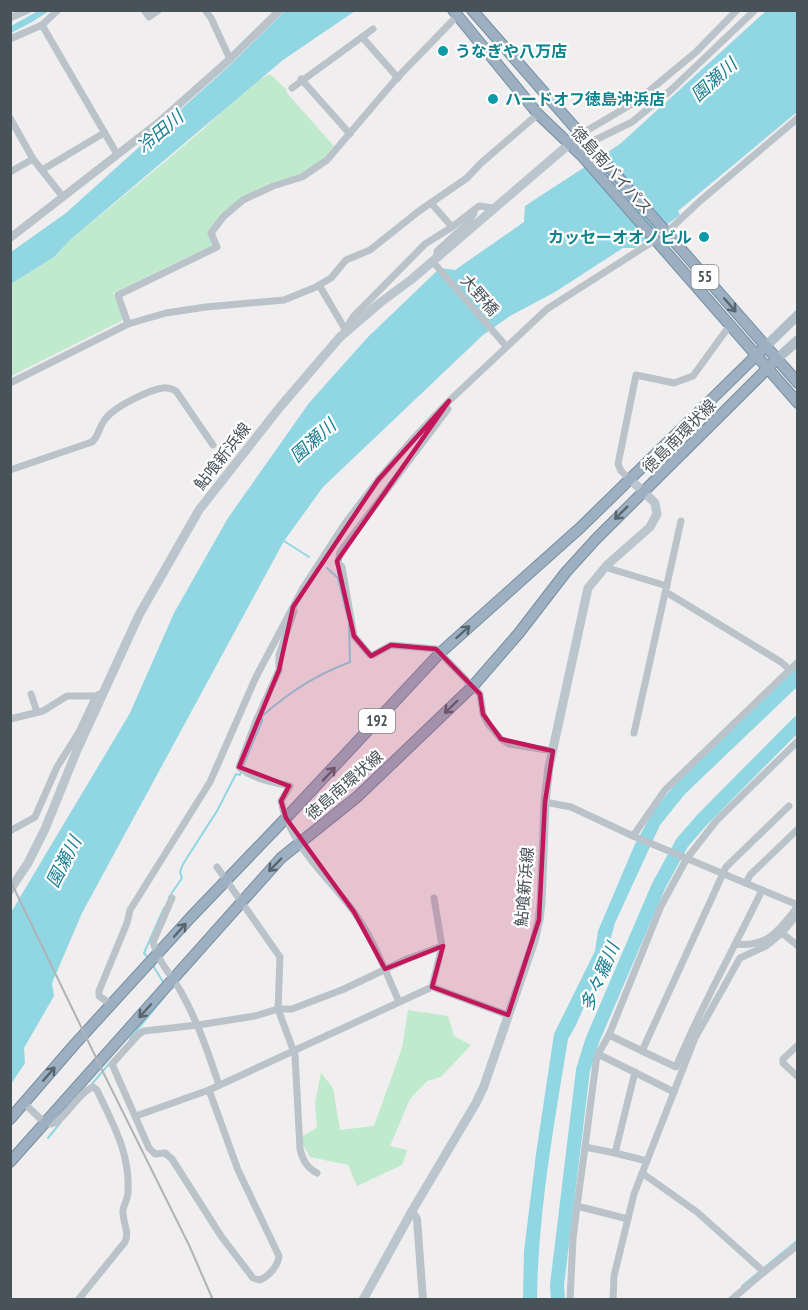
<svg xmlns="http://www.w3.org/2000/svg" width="808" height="1310" font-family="'PT Sans Narrow','Noto Sans JP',sans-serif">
<rect width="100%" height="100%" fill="#f0eeee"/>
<g fill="#c0eace">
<path d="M270,74l17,16 -1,2 48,54c-9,11 -19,21 -32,27 -10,5 -22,6 -32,10 -26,12 -46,26 -62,49l5,13 -100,48 12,26 -114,57v-92l43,-27 16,-17c43,-36 87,-71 130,-108 22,-19 44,-46 70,-58z"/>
<path d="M408,1010l40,6 6,20 17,9 -30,32 -14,4 -17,18 -20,47 17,4 -5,15 -45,21 -9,-21 -38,-8 -11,-19 18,-10 -2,-25 6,-30 12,15 7,42 34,-4 28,-78z"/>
</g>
<g fill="#91d6e3">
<path d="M286,10l69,1 -72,49 -213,180 -16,17 -43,27v-32l55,-39 164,-148z"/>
<path d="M38,11h11l-17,11 -21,11v-7z"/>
<path d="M766,11h31v101l-119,99 2,4 -45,33h-12l-68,44 -45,24 -27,19 -160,152 -39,54 -202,372 -30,70 2,13 -30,52 1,15 -14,21 -1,-170 120,-201 44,-100 54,-95 81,-115 59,-66 72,-69 15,2 69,-48 1,-16 95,-62z"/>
<path d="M797,667v20l-112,107 -25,31 -45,98 -11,38 -28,64 -8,14c-14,86 -30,173 -31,260l-14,1 1,-49 12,-97 18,-120 41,-83 3,-20 37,-87 20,-36 26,-30z"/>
</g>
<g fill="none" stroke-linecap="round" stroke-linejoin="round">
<g stroke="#91d6e3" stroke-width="2">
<path d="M284,541l25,16"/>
<path d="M327,568l11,10 10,41"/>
<path d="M243,766l19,-45v-5c29,-25 52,-40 88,-54l-1,-37"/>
<path d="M169,897l13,-19 -2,-6 3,-8 34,-53 19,-37 4,1 1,-3"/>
<path d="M149,959l-5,-6 20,-45"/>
<path d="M152,964l13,21"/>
<path d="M130,1039l34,-42"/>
<path d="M91,1085l18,-21"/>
<path d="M48,1138l13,-16"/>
<path d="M10,1182v23"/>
<path d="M765,1267l33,-27"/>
<path d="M742,1286l17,-14"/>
</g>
<path stroke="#91d6e3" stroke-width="14" d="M558,1300l-1,-15 26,-215 9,-29 67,-156 23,-42 19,-22 97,-98"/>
<g stroke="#758ea4" stroke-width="12">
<g id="trunk">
<path d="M453,10l85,104 45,43 215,246"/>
<path d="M472,10l326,373"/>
<path d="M10,1119l65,-75 116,-127 95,-99 154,-165 141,-126 185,-181"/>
<path d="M10,1162l271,-304 76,-61 116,-111 46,-53 47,-61 30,-33 181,-180"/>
</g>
</g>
<g stroke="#bac3c9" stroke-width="7">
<path d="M144,10l5,7 10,-7"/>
<path d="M205,10l6,8 19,41"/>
<path d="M10,18l18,-8"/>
<path d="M42,25l16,-15"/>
<path d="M362,37l36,41"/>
<path d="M10,39l32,-14 75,129"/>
<path d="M301,79l49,55"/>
<path d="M292,88l81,-59"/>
<path d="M10,118l23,41 30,38"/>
<path d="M581,134l56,-33 59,-49 41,-42"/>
<path d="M589,143l43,-21 39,-32 84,-80"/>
<path d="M42,170l62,-37"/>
<path d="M10,172l23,-13"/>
<path d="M431,203l21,24"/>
<path d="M667,232l33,-31 98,-83"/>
<path d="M437,258v-7l31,-28 6,-10"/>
<path d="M433,262l73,84"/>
<path d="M319,285l26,44"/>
<path d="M128,324l38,-11 40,-6 78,-7 32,-13 15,-9 15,-18 24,-10 49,-39 48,-33 13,-14 58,-50"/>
<path d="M345,330l8,-13 72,-73 27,-17 27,-21 14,2"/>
<path d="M10,383l118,-59 -10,-29 99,-48 -6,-14 13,-17 19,-16 30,-14 29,-9 25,-17 69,-81 62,-64"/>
<path d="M448,409l-108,143 -2,11 4,4 12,69 16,19h3l18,-10 45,4 44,45 3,20 5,10 13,15 8,5 44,7"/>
<path d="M10,470l82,-28c7,-6 7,-16 14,-24 9,-11 42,-28 57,-30 5,-1 9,1 13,3l37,54"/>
<path d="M631,480l-10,-9 -3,-7 18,-89 38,8 19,-7 37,-51"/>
<path d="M607,565l4,4 56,17"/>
<path d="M666,592l115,70 9,8"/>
<path d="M294,611l-15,44v15l-23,51 -17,46c13,12 34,15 51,19l-9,15c8,43 48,77 73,111 19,26 32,60 45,90"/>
<path d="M31,694l6,18"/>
<path d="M10,719l33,-8 24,-15h29"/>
<path d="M634,733l47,-212"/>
<path d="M545,802l26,5 62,29 165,69"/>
<path d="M10,831l25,-14 22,-50 22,-35 17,-36 8,-4"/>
<path d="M633,836l32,-46 133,-128"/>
<path d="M217,867l63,90 -2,52 17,46 5,94c3,11 6,18 17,24"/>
<path d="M746,883l4,-8 48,-46"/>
<path d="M762,890c-28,59 -61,116 -86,177l-34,-16 84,-184 63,-61"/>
<path d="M172,898l-19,44c5,19 17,32 27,48 17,30 28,62 39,95"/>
<path d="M782,933l16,13"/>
<path d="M736,944c32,4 44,-15 62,-38"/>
<path d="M432,987l10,-41 -8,-48"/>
<path d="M112,1005l-13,-9v-5l28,-68 3,-13 80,-128 46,-105 47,-89 43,-66 32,-42 33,-39 38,-40 98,-92 108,-69"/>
<path d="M609,1035l-11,19 76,38"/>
<path d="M798,1045l-15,14v4l15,14"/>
<path d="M642,1051l-33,-16 52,-129 26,-48 30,-38 81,-79"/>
<path d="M598,1054l-2,8 -11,85 30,6"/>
<path d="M635,1072l-20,81 32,8"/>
<path d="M209,1090l29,80 41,86c-1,10 -10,20 -19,24l-7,-2 -32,-42 -49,-77 -7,-6 -10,1 -6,-6 -37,-84 27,-30 5,-3 54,-6 57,-9 23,-7h14l52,-20 63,-30 35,-13"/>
<path d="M24,1103c6,5 18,20 26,21 12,1 28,-32 43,-37l4,3c16,35 33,62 31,102 0,7 -4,12 -5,18 -1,12 7,21 2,32l-47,58"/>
<path d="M136,1116l73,-26 223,-103 76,28"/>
<path d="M585,1147l-8,59 51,13"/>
<path d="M642,1173l55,39 67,60 34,-27"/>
<path d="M570,1300l3,-62 4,-32"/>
<path d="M613,1300l1,-24 20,-82 61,-156 45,-80 26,-12 16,-13 16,-19"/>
<path d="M731,1300l33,-28"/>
</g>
<g stroke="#bac3c9" stroke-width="8">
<path d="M10,238l148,-115 72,-64 50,-49"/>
<path d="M412,1211l5,8 6,81"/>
</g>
<g stroke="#bbc5ce" stroke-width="9">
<path d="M10,890l18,-27 17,-34 32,-79 62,-135 60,-105 81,-103 60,-70 41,-35 31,-23 169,-145"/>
<path d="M363,1300l49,-89 64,-108 8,-17 50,-145 5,-21 2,-17 4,-101 4,-35 39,-179 19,-23 43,-38 7,-13 -2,-11 -24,-23"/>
</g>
<g stroke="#b0beca" stroke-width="10">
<path d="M766,346l32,-31"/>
<path d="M777,359l21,-19"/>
</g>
<use href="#trunk" stroke="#9db0c1" stroke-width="10"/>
<path stroke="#b0b3b7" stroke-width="2" d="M10,880l92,190 87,175 24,55"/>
</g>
<defs><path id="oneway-shaft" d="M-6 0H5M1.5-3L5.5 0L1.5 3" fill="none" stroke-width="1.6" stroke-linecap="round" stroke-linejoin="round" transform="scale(1.5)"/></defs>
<g stroke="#59656e">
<use href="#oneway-shaft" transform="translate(730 305) rotate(49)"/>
<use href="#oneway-shaft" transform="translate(621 513) rotate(135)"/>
<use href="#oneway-shaft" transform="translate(463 632) rotate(-42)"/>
<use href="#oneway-shaft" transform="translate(451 707) rotate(136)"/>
<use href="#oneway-shaft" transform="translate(329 774) rotate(-47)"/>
<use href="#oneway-shaft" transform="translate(275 865) rotate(134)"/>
<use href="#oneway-shaft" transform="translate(180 930) rotate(-48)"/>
<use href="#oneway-shaft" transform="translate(145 1011) rotate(132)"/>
<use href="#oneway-shaft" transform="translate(49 1074) rotate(-49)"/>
</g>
<path fill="#c2185b" fill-opacity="0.2" stroke="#c2185b" stroke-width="4.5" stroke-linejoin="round" d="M449,401l-112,160 17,75 17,20 20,-11 45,4 44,45 3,20 18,25 52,12 -8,51 -6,118 -31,95 -76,-28 11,-41 -58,23 -31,-57 -68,-94 -5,-17 8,-15 -50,-19 40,-97 14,-63 85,-127z"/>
<g fill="#0f9aa8" stroke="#fff" stroke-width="2">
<circle cx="443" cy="51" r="6"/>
<circle cx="493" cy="99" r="6"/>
<circle cx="704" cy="237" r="6"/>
</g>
<g text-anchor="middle" stroke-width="4.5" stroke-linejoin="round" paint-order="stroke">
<g fill="#fff" stroke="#7f868b" stroke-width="1.5">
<rect x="691.5" y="265" width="27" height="24" rx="4.5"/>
<rect x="359" y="709" width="36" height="24" rx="4.5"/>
</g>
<g font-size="15" font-weight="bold" fill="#485259">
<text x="705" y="282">55</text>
<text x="377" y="726">192</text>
</g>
<g font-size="16" font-weight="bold" fill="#0d838f" stroke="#fff" text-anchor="start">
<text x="455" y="57">うなぎや八万店</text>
<text x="505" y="105">ハードオフ徳島沖浜店</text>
<text x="692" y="243" text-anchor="end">カッセーオオノビル</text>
</g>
<g font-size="16" fill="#485259" stroke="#fff">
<text transform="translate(612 170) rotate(48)" y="6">徳島南バイパス</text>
<text transform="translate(480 295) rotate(49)" y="6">大野橋</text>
<text transform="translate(679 436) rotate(-45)" y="6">徳島南環状線</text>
<text transform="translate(222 456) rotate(-52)" y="6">鮎喰新浜線</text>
<text transform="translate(344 785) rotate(-41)" y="6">徳島南環状線</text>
<text transform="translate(524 887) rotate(-85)" y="6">鮎喰新浜線</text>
</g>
<g font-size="18" font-style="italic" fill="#1a7f93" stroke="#fff">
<text transform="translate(714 80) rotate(-42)" y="6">園瀬川</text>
<text transform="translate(160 132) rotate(-40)" y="6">冷田川</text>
<text transform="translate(313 441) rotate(-42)" y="6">園瀬川</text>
<text transform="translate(64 862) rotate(-63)" y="6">園瀬川</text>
<text transform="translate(600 977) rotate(-67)" y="6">多々羅川</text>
</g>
</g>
<rect width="808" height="1310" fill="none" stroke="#485259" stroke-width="24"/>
</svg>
